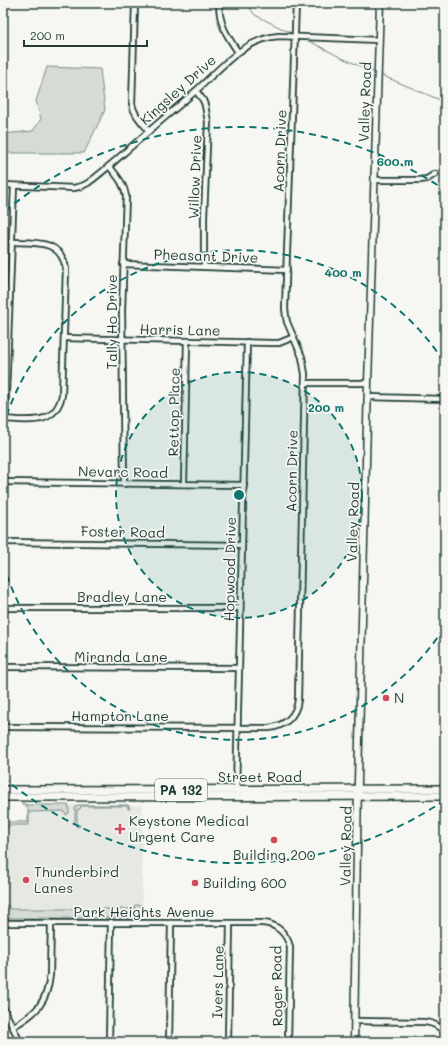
<svg xmlns="http://www.w3.org/2000/svg" width="448" height="1045" font-family="Mali,sans-serif">
<rect width="100%" height="100%" fill="#f6f6f2"/>
<filter id="ink" filterUnits="userSpaceOnUse"><feTurbulence type="fractalNoise" baseFrequency=".025" numOctaves="2"/><feDisplacementMap in="SourceGraphic" scale="8" xChannelSelector="R" yChannelSelector="G"/><feConvolveMatrix kernelMatrix="1 2 1 2 8 2 1 2 1" color-interpolation-filters="sRGB"/></filter>
<g filter="url(#ink)">
<path fill="#e6e8e4" d="M28,805h114v113h-139v-96h25z"/>
<g fill="#d6dbd6" stroke="#7a8c85">
<path d="M47,67l53,2 5,41 -21,43h-81v-19l30,-3 8,-12 -5,-18z"/>
<path d="M22,803l6,2h40l1,3v5l-3,2 -2,-4 -35,1v13h-21v3l-3,1v24h-2v-31h25v-14l-2,-2 -4,-1z"/>
<path d="M77,805h51l2,4h-2v-3h-47l-1,3 -3,1v15h3l-1,2 -3,-1 -1,-2v-16z"/>
<path d="M3,859h4l1,3v5l-4,1v37h4l1,4h125l1,-4h7v13h-139z"/>
</g>
<g fill="none" stroke-linecap="round" stroke-linejoin="round">
<g stroke="#72847d" stroke-width="1">
<path d="M246,3l9,12 38,19"/>
<path d="M305,39l37,19 32,14"/>
<path d="M381,75l64,27"/>
</g>
<g stroke="#1f3d34" stroke-width="8">
<g id="street">
<path d="M135,3l-3,101c2,11 10,18 17,27"/>
<path d="M219,3c0,21 8,33 19,49"/>
<path d="M196,91l7,9 2,5 3,17 -4,95v50"/>
<path d="M109,166c8,10 15,17 17,30l-4,114 2,174"/>
<path d="M374,180h46l7,-1 8,-5"/>
<path d="M3,185l71,3 8,-2 6,-3c18,-13 34,-29 51,-43 20,-18 41,-35 60,-52 24,-22 45,-49 80,-52l100,4"/>
<path d="M123,264l164,6"/>
<path d="M64,338l208,5h7l15,-6"/>
<path d="M305,383h63"/>
<path d="M368,397l77,2"/>
<path d="M3,419c25,1 52,8 59,-24l4,-126c-5,-30 -31,-26 -55,-27"/>
<path d="M5,420l9,-234"/>
<path d="M3,482l241,3"/>
<path d="M184,484l3,-143"/>
<path d="M3,542l239,3"/>
<path d="M3,608h237"/>
<path d="M3,667l236,1"/>
<path d="M3,727l266,1c16,-2 27,-12 29,-28l7,-326 -3,-17 -15,-35 -1,-5 -1,-9 11,-305"/>
<path d="M236,791l11,-449"/>
<path d="M3,923h260c14,1 24,11 27,24l-2,95"/>
<path d="M3,1007l17,35"/>
<path d="M355,1021l70,1c9,1 15,4 20,11"/>
<path d="M12,1027c24,-13 35,-24 38,-52l1,-52"/>
<path d="M109,1042l2,-120"/>
<path d="M169,1042l2,-119"/>
<path d="M228,1042l2,-119"/>
</g>
</g>
<g stroke="#1f3d34" stroke-width="9">
<path id="secondary" d="M354,1042l4,-261 10,-398 12,-380"/>
</g>
<g stroke="#1f3d34" stroke-width="10">
<g id="primary">
<path d="M3,790l442,-1"/>
<path d="M3,797l442,-1"/>
</g>
</g>
<use href="#street" stroke="#f6f6f2" stroke-width="4.5"/>
<use href="#secondary" stroke="#f6f6f2" stroke-width="6"/>
<use href="#primary" stroke="#f6f6f2" stroke-width="7"/>
</g>
</g>
<circle cx="239" cy="495" r="123" fill="#0f766e" fill-opacity=".12"/>
<g fill="none" stroke="#0f766e" stroke-width="2" stroke-dasharray="7 5">
<circle cx="239" cy="495" r="123"/>
<path d="M444 628A245 245 0 0 1 3 563M3 427A245 245 0 0 1 444 362"/>
<path d="M445 800A368 368 0 0 1 5 779M5 211A368 368 0 0 1 445 190"/>
</g>
<g fill="#d1495b" stroke="#f6f6f2" stroke-width="1.5">
<circle cx="386" cy="698" r="4"/>
<path d="M118 823h4v4h4v4h-4v4h-4v-4h-4v-4h4z"/>
<circle cx="274" cy="840" r="4"/>
<circle cx="26" cy="880" r="4"/>
<circle cx="195" cy="883" r="4"/>
</g>
<g text-anchor="middle" stroke-width="3.5" stroke-linejoin="round" paint-order="stroke">
<rect fill="#f6f6f2" stroke="#60746d" stroke-width="1" x="155" y="779" width="52" height="22" rx="3"/>
<g font-size="13" font-weight="bold" fill="#1f3d34">
<text x="181" y="795">PA 132</text>
</g>
<g font-size="14" fill="#1f3d34" stroke="#f6f6f2">
<text transform="translate(178 90) rotate(-42)" y="5">Kingsley Drive</text>
<text transform="translate(365 102) rotate(-88)" y="5">Valley Road</text>
<text transform="translate(280 151) rotate(-88)" y="5">Acorn Drive</text>
<text transform="translate(195 177) rotate(-88)" y="5">Willow Drive</text>
<text transform="translate(206 256) rotate(2)" y="5">Pheasant Drive</text>
<text transform="translate(112 322) rotate(-90)" y="5">Tally Ho Drive</text>
<text transform="translate(180 330) rotate(1)" y="5">Harris Lane</text>
<text transform="translate(174 412) rotate(-89)" y="5">Rettop Place</text>
<text transform="translate(292 471) rotate(-89)" y="5">Acorn Drive</text>
<text transform="translate(123 472) rotate(1)" y="5">Nevarc Road</text>
<text transform="translate(353 522) rotate(-88)" y="5">Valley Road</text>
<text transform="translate(123 532) rotate(1)" y="5">Foster Road</text>
<text transform="translate(230 569) rotate(-89)" y="5">Hopwood Drive</text>
<text x="122" y="602">Bradley Lane</text>
<text x="121" y="662">Miranda Lane</text>
<text x="120" y="721">Hampton Lane</text>
<text x="260" y="782">Street Road</text>
<text transform="translate(346 846) rotate(-89)" y="5">Valley Road</text>
<text x="144" y="917">Park Heights Avenue</text>
<text transform="translate(218 982) rotate(-89)" y="5">Ivers Lane</text>
<text transform="translate(277 986) rotate(-91)" y="5">Roger Road</text>
</g>
<g font-size="14" fill="#1f3d34" stroke="#f6f6f2" text-anchor="start">
<text x="394" y="703">N</text>
<text x="129" y="826">Keystone Medical<tspan x="129" dy="16">Urgent Care</tspan></text>
<text x="274" y="860" text-anchor="middle">Building 200</text>
<text x="34" y="877">Thunderbird<tspan x="34" dy="16">Lanes</tspan></text>
<text x="203" y="888">Building 600</text>
</g>
</g>
<circle cx="239" cy="495" r="6" fill="#0f766e" stroke="#f6f6f2" stroke-width="2"/>
<g font-size="12" text-anchor="middle" font-weight="bold" fill="#0f766e" stroke="#f6f6f2" stroke-width="3.5" stroke-linejoin="round" paint-order="stroke">
<text x="395" y="166">600 m</text>
<text x="343" y="277">400 m</text>
<text x="326" y="412">200 m</text>
</g>
<rect width="448" height="1045" fill="none" stroke="#f6f6f2" stroke-width="16"/>
<rect x="8" y="8" width="432" height="1029" fill="none" stroke="#1f3d34" stroke-width="1.5" filter="url(#ink)"/>
<path d="M24 40v6h123v-6" fill="none" stroke="#1f3d34" stroke-width="2"/>
<text x="30" y="40" font-size="12" fill="#1f3d34" stroke="#f6f6f2" stroke-width="3" paint-order="stroke">200 m</text>
</svg>
